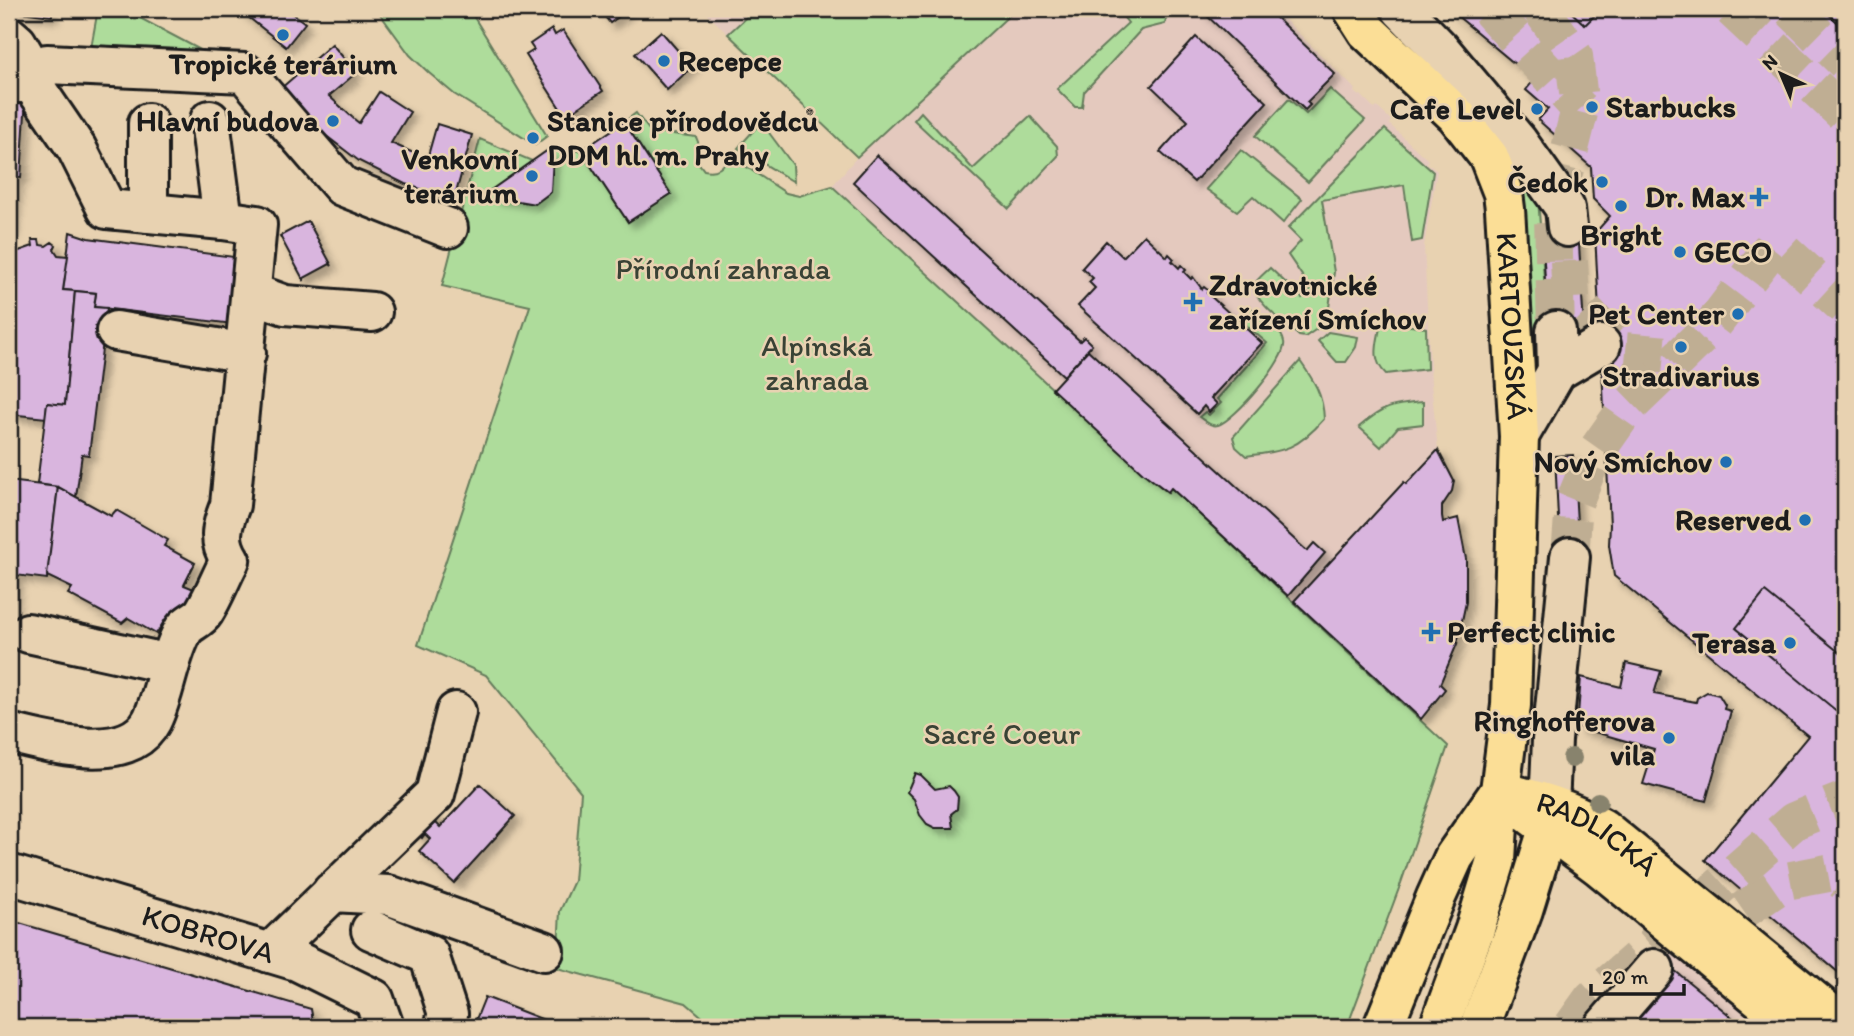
<svg xmlns="http://www.w3.org/2000/svg" width="1854" height="1036" font-family="Itim,sans-serif">
<defs>
<filter id="shadow"><feDropShadow dx="6" dy="6" stdDeviation="3.5" flood-color="#0004"/></filter>
</defs>
<rect width="100%" height="100%" fill="#e8d2b1"/>
<filter id="ink" filterUnits="userSpaceOnUse"><feTurbulence type="fractalNoise" baseFrequency=".0143" numOctaves="2"/><feDisplacementMap in="SourceGraphic" scale="14" xChannelSelector="R" yChannelSelector="G"/><feConvolveMatrix kernelMatrix="1 2 1 2 8 2 1 2 1" color-interpolation-filters="sRGB"/></filter>
<g filter="url(#ink)">
<g fill="#e4c9be">
<path d="M702,9h53l-27,25z"/>
<path d="M1016,9h258l81,80 -1,3 5,4 2,-1 14,14 2,-2 14,13 -2,4 39,36 -1,3 10,8 -13,75 7,137 7,67 -28,30 -6,3 -110,118 -123,-112 -3,3 -25,-19 -311,-287 25,-29z"/>
<path d="M1667,949l96,78h-175z"/>
</g>
<g fill="#aedc9b" stroke="#657c5c" stroke-width="2">
<path d="M98,9h25l104,55 -136,-16z"/>
<path d="M392,9h77l78,127 -12,9 -81,-51 -25,-21 -19,-18 -30,-41z"/>
<path d="M755,9h261l-159,148 -129,-123z"/>
<path d="M1117,9h51l-3,15 -24,6 -57,62 -2,15h-7l-18,-18 71,-66z"/>
<path d="M1330,89l35,31 -57,62 -53,-46 34,-37 17,15z"/>
<path d="M921,112l52,57 57,-53 27,30 1,10 -49,53 -95,-89z"/>
<path d="M636,113l14,18 46,6 4,10 -3,14 7,9c14,3 19,-3 26,-14l56,37 13,3 33,-10 311,286 24,20 4,-4 277,258 -47,137 -54,144h-633l-28,-24 -129,-35 3,-57 14,-30 7,-89 -95,-117 -68,-30 112,-339 -88,-20 38,-147 52,22 -41,29 4,7 40,7 16,-12 2,-35 -5,-7 33,1 47,71 43,-28 -47,-72z"/>
<path d="M761,122l32,43 1,17 -56,-34z"/>
<path d="M1385,129l48,43 -11,68 -10,2 -8,-57 -82,15 12,72 -7,50 -22,15 -6,-1c-10,-9 -49,-38 -45,-51 3,-6 11,-12 16,-17l32,30 9,-9 -23,-34 13,-14 -13,-13z"/>
<path d="M1241,150l61,49 -19,24 -30,-27 -16,15 -31,-22z"/>
<path d="M1521,172l16,13 11,146 -10,34 -9,-41z"/>
<path d="M1250,307c10,9 32,22 34,35 4,16 -50,79 -66,83 -7,2 -13,-4 -19,-8l6,-5 4,3 12,-12 -4,-4 50,-56 -28,-24z"/>
<path d="M1381,322l45,6 1,41 -41,5c-16,-15 -8,-32 -5,-52z"/>
<path d="M1328,332l30,5 -2,10 -10,15h-9l-19,-21z"/>
<path d="M1300,361c14,20 23,33 24,58 -26,30 -39,32 -78,37l-10,-9 -3,-10z"/>
<path d="M1423,402v22l-25,3 -17,20 -22,-20c25,-21 32,-22 64,-25z"/>
</g>
<g fill="#d9b5de" stroke="#1c1c1c" stroke-width="2" filter="url(#shadow)">
<path d="M14,9h38v7l-38,-5z"/>
<path d="M238,9h49l18,14 -19,24z"/>
<path d="M599,9h30l-19,14z"/>
<path d="M1200,9h67l68,65 -28,28 3,3 -5,5z"/>
<path d="M1449,9h374l22,20v949l-140,-118 103,-124 -194,-160 -5,-31 1,-20 -15,-292 15,-17 -17,-17 -2,-32 -53,-47 10,-11 -22,-19 8,-10z"/>
<path d="M1568,9h33l-16,16z"/>
<path d="M1823,9h22v20l-2,-2z"/>
<path d="M552,29l3,6 8,-5 40,61 -38,25 -39,-61 8,-5 -4,-6z"/>
<path d="M661,31l31,36 -25,23 -32,-36z"/>
<path d="M1196,37l71,65 -73,80 -34,-30 28,-31 -37,-35z"/>
<path d="M332,44l24,29 -27,23 25,23 5,4 20,-31 31,20 -19,31 36,16 10,-35 35,11 -18,65 -49,-16 -46,-23 -39,-30 -40,-42z"/>
<path d="M9,96l17,1 -5,81 -5,-1 -4,55h-3z"/>
<path d="M624,122l47,72 -43,28 -47,-71z"/>
<path d="M548,150l5,7 -2,35 -16,12 -40,-7 -4,-7z"/>
<path d="M877,155l203,186 4,-4 8,8 -28,31 -211,-194z"/>
<path d="M308,221l24,45 -2,-2 -26,14v3l-24,-45z"/>
<path d="M1578,227l6,102 -36,2 -6,-102z"/>
<path d="M70,232l18,6 154,20 -9,66 -139,-17 2,-14 -33,-3z"/>
<path d="M1144,235l23,22 2,-3 5,5 -2,2 7,7 2,-3 5,5 -2,2 7,7 2,-2 9,12 2,-2 5,4 -2,2 55,50 -51,55 6,6 -8,8 -5,-6 -7,8 -119,-108 17,-18 -6,-6 4,-4 -11,-10 24,-27 17,16z"/>
<path d="M32,240h7l1,5 6,1 6,-4 4,3 -2,4 4,6 10,1 -5,34 12,1 -10,114 -18,-2 -1,15 -37,-4v-111l2,-18h-2v-7l4,-1 3,-25 17,-6z"/>
<path d="M75,291l21,2 -2,14 13,1 -18,147 -7,-1 -6,43 -18,-10 -21,-3 10,-81 18,2z"/>
<path d="M1088,350l219,201 7,-8 11,10 -37,43 -117,-108 -3,4 -25,-19 -91,-84z"/>
<path d="M1438,450l16,31 -2,10 -10,15v10l1,6 15,-4 8,41v43l-9,42 -17,40 5,5 -24,30 -127,-118 110,-119 2,2 4,-4z"/>
<path d="M1573,455l6,101 -19,2 -5,-102z"/>
<path d="M9,481l49,6 -11,92 -31,-4 -7,64z"/>
<path d="M58,487l53,29 5,-6 52,30 -4,6 31,17 -11,22 10,4 -20,37 -9,-6 -9,14 -28,-16 -6,5 -54,-29 4,-6 -25,-12z"/>
<path d="M1765,592l80,65v61l-109,-90z"/>
<path d="M1626,663l35,8 -7,23 42,8 1,-4 10,-6 12,3 6,10 -1,4 7,2 -25,90 -63,-17 11,-35 -77,-22 4,-50 40,10z"/>
<path d="M915,773l6,2 14,14 14,-3 5,5 4,6 -1,12 -6,5 2,14h-18l-8,-4 -7,-9 -6,-16 -7,-7z"/>
<path d="M480,784l35,32 -61,67 -35,-32 11,-12 -5,-5 -3,4 -9,-8 18,-18 8,7 -3,4 4,4z"/>
<path d="M9,920l302,89 3,18h-305z"/>
<path d="M1674,970l70,57h-104l-8,-6z"/>
<path d="M485,997l77,30h-89z"/>
</g>
<g fill="none" stroke-linecap="round" stroke-linejoin="round">
<g stroke="#bfae93" stroke-width="38" stroke-dasharray="38 19" stroke-linecap="butt">
<path d="M1489,9l91,100"/>
<path d="M1541,9l33,47 6,53 -27,107 3,115"/>
<path d="M1732,9l113,106"/>
<path d="M1791,9l54,53"/>
<path d="M1569,261l2,37 53,53 56,5"/>
<path d="M1570,557l4,-54 19,-47 33,-47 87,-84 62,-82 70,64"/>
<path d="M1696,943l90,-62 47,-9 12,11"/>
<path d="M1572,1027l20,-28 202,-178 51,-21"/>
</g>
<g stroke="#1c1c1c" stroke-width="44">
<g id="minor">
<path d="M1401,9l38,39 79,94 47,66 2,19"/>
<path d="M9,36l8,7 7,12 8,28 45,66 30,60 116,11 34,5 -27,280c-8,20 -13,35 0,55 -9,17 -16,36 -26,52 -5,8 -15,10 -20,17 -16,28 -18,62 -32,91 -24,47 -104,22 -143,13"/>
<path d="M11,83h21l15,-19 198,9 97,113 106,42"/>
<path d="M210,120l13,100"/>
<path d="M148,123v90"/>
<path d="M252,293l33,12 87,7"/>
<path d="M116,331l130,22"/>
<path d="M1556,331l1,40"/>
<path d="M1519,436l38,-65 44,-26"/>
<path d="M28,633l142,31"/>
<path d="M1548,829l4,-89 18,-183"/>
<path id="s1" d="M9,874l288,87 77,38 10,28"/>
<path d="M332,892l56,3 156,56"/>
<path d="M371,930l58,25 19,59 -4,13"/>
<path d="M270,953l165,-159 21,-82"/>
<path d="M1604,1027l50,-58"/>
</g>
</g>
<g stroke="#1c1c1c" stroke-width="44">
<g id="major">
<path id="s2" d="M1353,9l14,22 89,84 33,42 14,36 2,16 14,227 -8,269 -11,86 -4,69 -21,69 -36,98"/>
<path id="s3" d="M1500,791c40,10 66,17 102,37l243,198"/>
<path d="M1524,810l76,57 195,160"/>
</g>
</g>
<g stroke="#1c1c1c" stroke-width="44">
<g id="highway">
<path d="M1383,1027l53,-130 18,-40 46,-66"/>
<path d="M1479,1027l44,-117 25,-81"/>
</g>
</g>
<use href="#minor" stroke="#e8d2b1" stroke-width="38"/>
<use href="#major" stroke="#fbde96" stroke-width="38"/>
<use href="#highway" stroke="#fbde96" stroke-width="38"/>
</g>
<g fill="#88836d">
<circle cx="1572" cy="758" r="10"/>
<circle cx="1598" cy="802" r="10"/>
</g>
</g>
<g fill="#1f6fb2" stroke="#e8d2b1" stroke-width="2.5">
<circle cx="283" cy="35" r="7"/>
<circle cx="664" cy="61" r="7"/>
<circle cx="1592" cy="107" r="7"/>
<circle cx="1537" cy="109" r="7"/>
<circle cx="333" cy="121" r="7"/>
<circle cx="533" cy="138" r="7"/>
<circle cx="532" cy="176" r="7"/>
<circle cx="1602" cy="182" r="7"/>
<path d="M1755.5 186.5h7v7h7v7h-7v7h-7v-7h-7v-7h7z"/>
<circle cx="1621" cy="206" r="7"/>
<circle cx="1680" cy="252" r="7"/>
<path d="M1189.5 291.5h7v7h7v7h-7v7h-7v-7h-7v-7h7z"/>
<circle cx="1738" cy="314" r="7"/>
<circle cx="1681" cy="347" r="7"/>
<circle cx="1726" cy="462" r="7"/>
<circle cx="1805" cy="520" r="7"/>
<path d="M1427.5 621.5h7v7h7v7h-7v7h-7v-7h-7v-7h7z"/>
<circle cx="1790" cy="643" r="7"/>
<circle cx="1669" cy="738" r="7"/>
</g>
<g text-anchor="middle" stroke-width="5" stroke-linejoin="round" paint-order="stroke">
<g font-size="30" font-weight="bold" fill="#1c1c1c" stroke="#e8d2b1" text-anchor="end">
<text x="678" y="71" text-anchor="start">Recepce</text>
<text x="283" y="74" text-anchor="middle">Tropické terárium</text>
<text x="1606" y="117" text-anchor="start">Starbucks</text>
<text x="1523" y="119">Cafe Level</text>
<text x="319" y="131">Hlavní budova</text>
<text x="547" y="131" text-anchor="start">Stanice přírodovědců<tspan x="547" dy="34">DDM hl. m. Prahy</tspan></text>
<text x="518" y="169">Venkovní<tspan x="518" dy="34">terárium</tspan></text>
<text x="1588" y="192">Čedok</text>
<text x="1745" y="207">Dr. Max</text>
<text x="1621" y="245" text-anchor="middle">Bright</text>
<text x="1694" y="262" text-anchor="start">GECO</text>
<text x="1209" y="295" text-anchor="start">Zdravotnické<tspan x="1209" dy="34">zařízení Smíchov</tspan></text>
<text x="1724" y="324">Pet Center</text>
<text x="1681" y="386" text-anchor="middle">Stradivarius</text>
<text x="1712" y="472">Nový Smíchov</text>
<text x="1791" y="530">Reserved</text>
<text x="1447" y="642" text-anchor="start">Perfect clinic</text>
<text x="1776" y="653">Terasa</text>
<text x="1655" y="731">Ringhofferova<tspan x="1655" dy="34">vila</tspan></text>
</g>
<g font-size="30" fill="#394235" stroke="#e8d2b1">
<text x="723" y="279">Přírodní zahrada</text>
<text x="817" y="356">Alpínská<tspan x="817" dy="34">zahrada</tspan></text>
<text x="1002" y="744">Sacré Coeur</text>
</g>
<g font-size="30" fill="#1c1c1c" stroke="#e8d2b1">
<text dy="10" stroke="none"><textPath href="#s2" startOffset="374">KARTOUZSKÁ</textPath></text>
<text dy="10" stroke="none"><textPath href="#s3" startOffset="107">RADLICKÁ</textPath></text>
<text dy="10" stroke="none"><textPath href="#s1" startOffset="208">KOBROVA</textPath></text>
</g>
</g>
<rect width="1854" height="1036" fill="none" stroke="#e8d2b1" stroke-width="35"/>
<rect x="18" y="18" width="1819" height="1001" fill="none" stroke="#1c1c1c" stroke-width="2.5" filter="url(#ink)"/>
<g transform="translate(1781 74) rotate(316)" stroke="#e8d2b1" stroke-width="5" paint-order="stroke">
<path d="M0-5L12 26L0 18L-12 26Z" fill="#1c1c1c"/>
<text y="-10" font-size="19" font-weight="bold" text-anchor="middle" fill="#1c1c1c">N</text>
</g>
<path d="M1591 984v10h93v-10" fill="none" stroke="#1c1c1c" stroke-width="3.5"/>
<text x="1602" y="984" font-size="21" fill="#1c1c1c" stroke="#e8d2b1" stroke-width="5" paint-order="stroke">20 m</text>
</svg>
